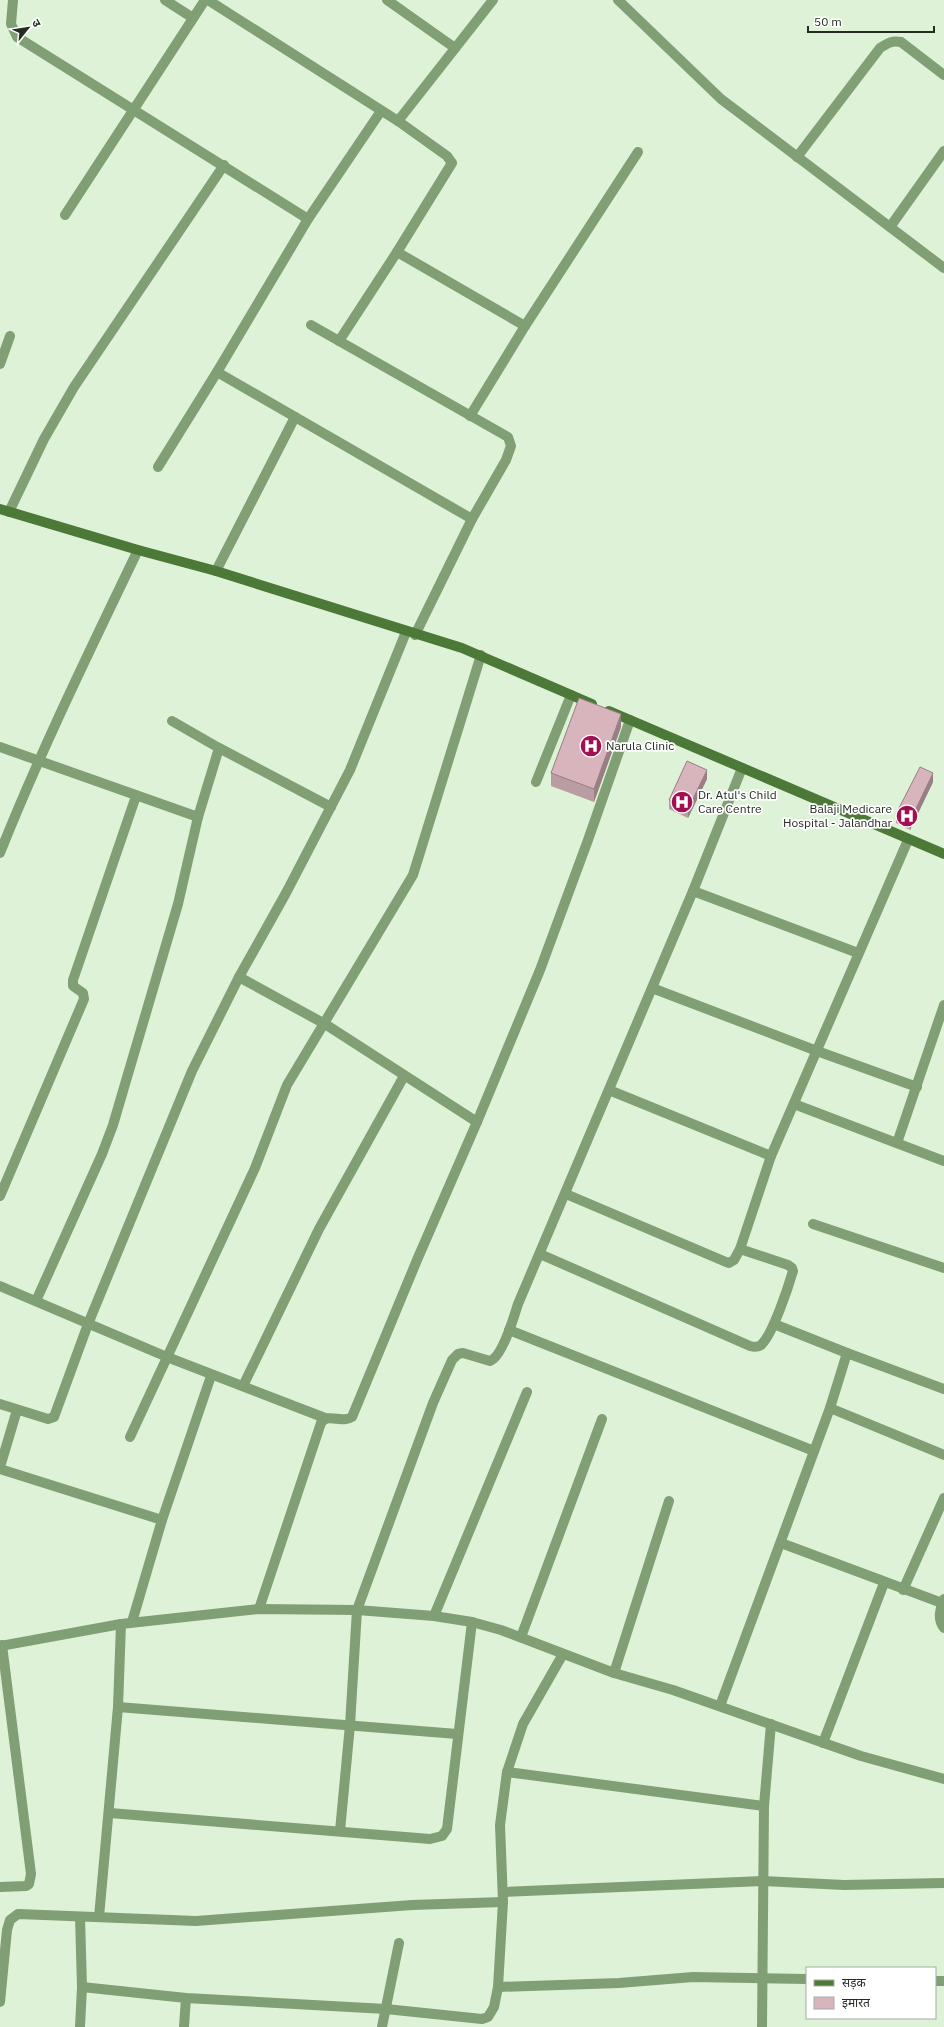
<svg xmlns="http://www.w3.org/2000/svg" width="944" height="2027" font-family="'IBM Plex Sans','Noto Sans Devanagari',sans-serif">
<rect width="100%" height="100%" fill="#def2d7"/>
<g fill="none" stroke-linecap="round" stroke-linejoin="round">
<g stroke="#809f74" stroke-width="10">
<path d="M13,0l-2,24 6,13 291,182"/>
<path d="M165,0l28,18"/>
<path d="M208,0l190,121 49,35 5,7 -55,89 -58,89"/>
<path d="M387,0l68,48"/>
<path d="M618,0l103,99 223,169"/>
<path d="M398,121l95,-121"/>
<path d="M797,157l83,-109c8,-5 12,-8 21,-6l43,33"/>
<path d="M65,215l140,-215"/>
<path d="M890,227l54,-76"/>
<path d="M397,252l128,74"/>
<path d="M311,325l197,112 3,9 -5,14 -34,59 -57,116"/>
<path d="M0,364l10,-28"/>
<path d="M217,372l255,147"/>
<path d="M470,416l55,-90 113,-174"/>
<path d="M158,467l59,-95 91,-153 73,-108"/>
<path d="M9,512l35,-73 30,-52 150,-222"/>
<path d="M216,571l79,-154"/>
<path d="M172,721l47,27 112,59"/>
<path d="M0,747l198,70"/>
<path d="M536,782l35,-87"/>
<path d="M0,853c41,-103 90,-203 138,-303"/>
<path d="M693,891l165,62"/>
<path d="M239,977l86,47 152,98"/>
<path d="M652,988l165,63 100,36"/>
<path d="M609,1090l162,66"/>
<path d="M794,1104l150,57"/>
<path d="M897,1143l47,-138"/>
<path d="M566,1194l160,68 3,1 5,-3 6,-11 31,-93 137,-316"/>
<path d="M0,1196l84,-197 -1,-6 -10,-7v-6l63,-184"/>
<path d="M813,1224l131,44"/>
<path d="M540,1254l210,92c4,1 9,2 12,-2 11,-11 26,-56 31,-73l-1,-3 -4,-3 -48,-16"/>
<path d="M0,1286l167,71 158,61"/>
<path d="M36,1301l66,-147 11,-29 65,-221 20,-87 21,-69"/>
<path d="M774,1324l73,29 97,36"/>
<path d="M509,1330l305,121"/>
<path d="M243,1386l76,-157 85,-153"/>
<path d="M0,1404l48,15 6,-2 34,-93 104,-253 47,-94 47,-84 64,-123 56,-138"/>
<path d="M830,1408l114,47"/>
<path d="M130,1437l125,-269 32,-83 126,-210 68,-220"/>
<path d="M0,1467l17,-57"/>
<path d="M0,1469l162,51"/>
<path d="M781,1543l161,60"/>
<path d="M903,1590l41,-92"/>
<path d="M944,1599c-4,10 -7,20 0,29"/>
<path d="M259,1609l62,-186c7,-11 21,1 31,-6l65,-157 60,-138 63,-152 48,-130 42,-120"/>
<path d="M434,1616l93,-224"/>
<path d="M132,1622l30,-102 49,-144"/>
<path d="M521,1637l81,-218"/>
<path d="M0,1646l121,-22 138,-15 98,1 77,6 38,6 29,8 113,43 59,17 188,66 83,23"/>
<path d="M614,1673l55,-172"/>
<path d="M720,1706l110,-298 17,-55"/>
<path d="M118,1707l339,27"/>
<path d="M823,1743l61,-160"/>
<path d="M507,1772l257,34"/>
<path d="M110,1813l320,26 12,-3 5,-7 25,-207"/>
<path d="M340,1831l10,-106 7,-115 76,-207 19,-43 6,-6 5,-1 27,8c12,-4 24,-44 28,-57l175,-413 49,-123"/>
<path d="M0,1887l26,-1 3,-2 2,-10 -29,-229"/>
<path d="M503,1892l260,-11 81,4 100,-2"/>
<path d="M99,1917l19,-210 3,-83"/>
<path d="M935,1981h9"/>
<path d="M82,1987l104,11 200,11 96,10 6,-2 6,-10 4,-20 5,-85 -3,-77 7,-53 16,-48 40,-70"/>
<path d="M498,1987l121,-4 74,-6 114,2"/>
<path d="M0,2002l7,-72 3,-10 8,-6 178,7 216,-16 91,-3"/>
<path d="M80,2027l2,-40 -2,-70"/>
<path d="M184,2027l2,-29"/>
<path d="M382,2027l17,-84"/>
<path d="M762,2027l2,-221 7,-82"/>
</g>
<g stroke="#4c7938" stroke-width="10">
<path d="M0,509l138,41 78,21 246,77 130,56"/>
<path d="M609,711l335,143"/>
</g>
</g>
<g fill="#ba9ca3">
<path d="M621,727l-27,75 -43,-16v-13z"/>
<path d="M707,779l-19,39 -19,-9v-9z"/>
<path d="M933,782l-23,48 -14,-7v-9z"/>
</g>
<g fill="#977f84">
<path d="M621,714v13l-27,75v-13z"/>
<path d="M707,770v9l-19,39v-9z"/>
<path d="M933,773v9l-23,48v-9z"/>
</g>
<g fill="#d8b5bd" stroke="#977f84">
<path d="M579,698l42,16 -27,75 -43,-16z"/>
<path d="M687,761l20,9 -19,39 -19,-9z"/>
<path d="M920,767l13,6 -23,48 -14,-7z"/>
</g>
<defs>
<g id="hospital-disc" transform="scale(1.15)"><circle r="9.5" fill="#a20f52" stroke="#fff"/><path d="M-5-5h3v3.5h4V-5h3V5h-3V1.5h-4V5h-3Z" fill="#fff"/></g>
</defs>
<g fill-rule="evenodd">
<use href="#hospital-disc" x="591" y="746"/>
<use href="#hospital-disc" x="682" y="802"/>
<use href="#hospital-disc" x="907" y="816"/>
</g>
<g text-anchor="middle" stroke-width="3.5" stroke-linejoin="round" paint-order="stroke">
<g font-size="12" fill="#242c21" stroke="#fff" text-anchor="start">
<text x="606" y="750">Narula Clinic</text>
<text x="698" y="799">Dr. Atul's Child<tspan x="698" dy="14">Care Centre</tspan></text>
<text x="892" y="813" text-anchor="end">Balaji Medicare<tspan x="892" dy="14">Hospital - Jalandhar</tspan></text>
</g>
</g>
<rect x="806" y="1967" width="130" height="52" fill="#ffffff" stroke="#a7aba6"/>
<rect x="814" y="1980" width="20" height="6" fill="#4c7938" stroke="#a7aba6"/>
<text x="842" y="1987" font-size="12" fill="#242c21">सड़क</text>
<rect x="814" y="1997" width="20" height="12" fill="#d8b5bd" stroke="#a7aba6"/>
<text x="842" y="2007" font-size="12" fill="#242c21">इमारत</text>
<g transform="translate(28 28) rotate(60)" stroke="#ffffff" stroke-width="3" paint-order="stroke">
<path d="M0-3L7 15L0 10L-7 15Z" fill="#242c21"/>
<text y="-6" font-size="11" font-weight="bold" text-anchor="middle" fill="#242c21">उ</text>
</g>
<path d="M808 26v6h126v-6" fill="none" stroke="#242c21" stroke-width="2"/>
<text x="814" y="26" font-size="12" fill="#242c21" stroke="#ffffff" stroke-width="3" paint-order="stroke">50 m</text>
</svg>
